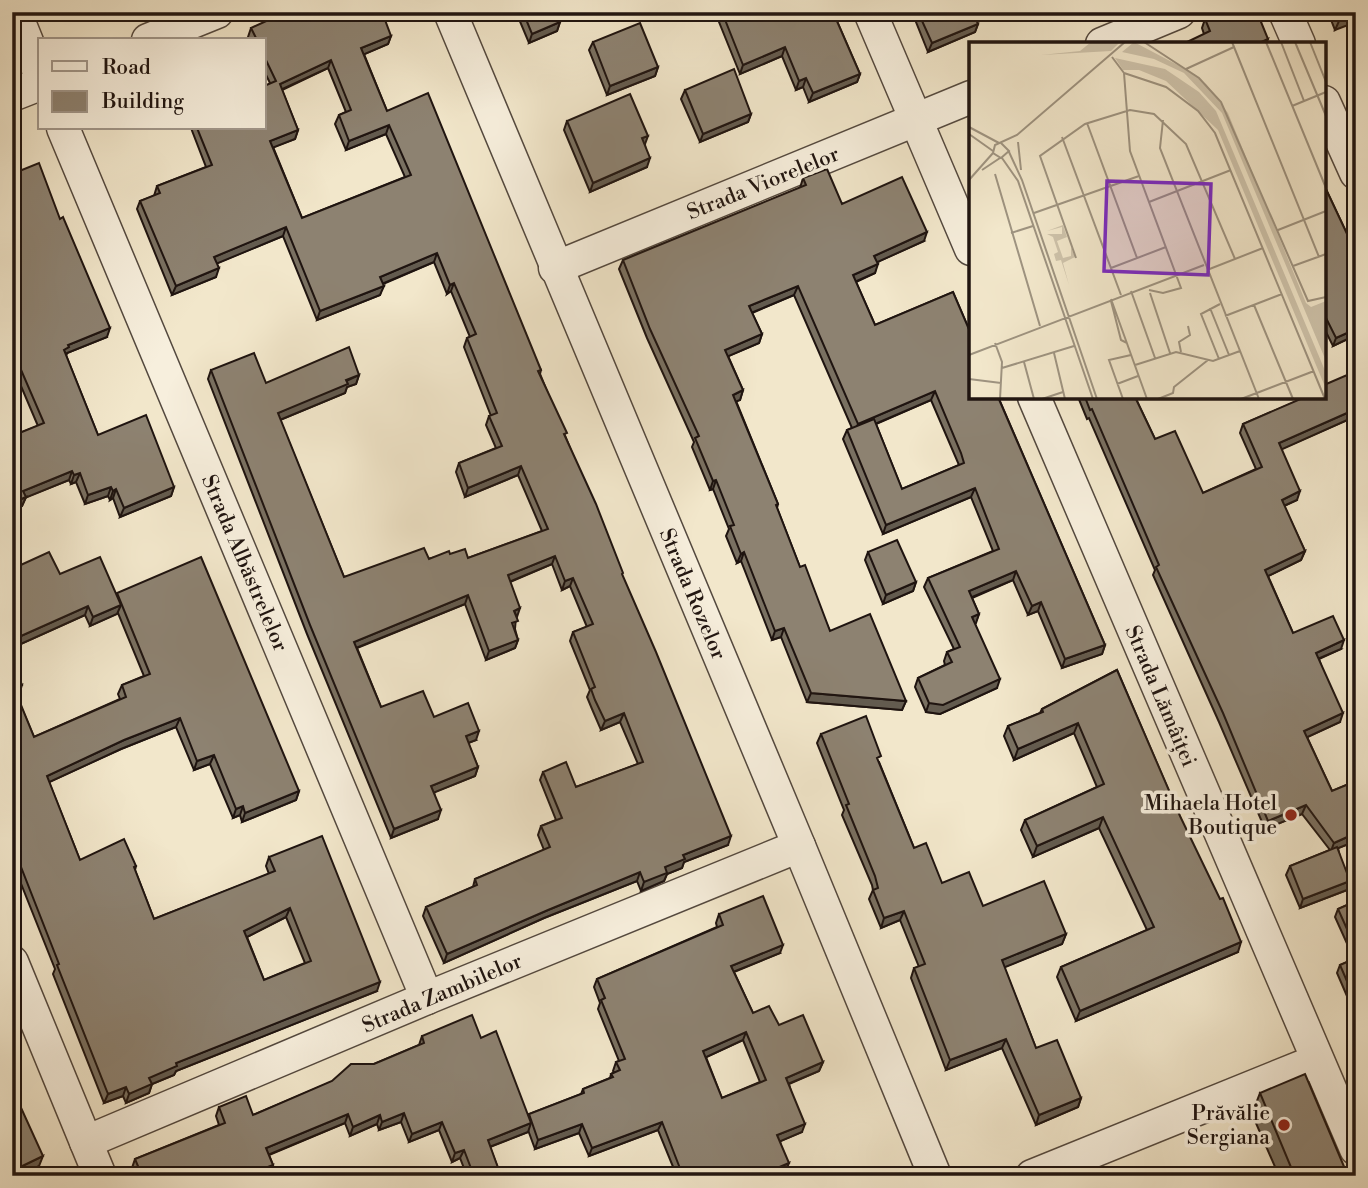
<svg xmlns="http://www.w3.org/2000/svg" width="1368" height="1188" font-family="'Libre Bodoni',serif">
<rect width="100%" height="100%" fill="#f2e7cb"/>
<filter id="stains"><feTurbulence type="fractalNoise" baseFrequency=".00286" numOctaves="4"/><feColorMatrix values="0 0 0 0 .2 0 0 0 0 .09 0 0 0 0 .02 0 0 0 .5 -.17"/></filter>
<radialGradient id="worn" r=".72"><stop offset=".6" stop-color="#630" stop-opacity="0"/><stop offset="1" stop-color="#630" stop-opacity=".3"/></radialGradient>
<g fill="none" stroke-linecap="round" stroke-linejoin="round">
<g stroke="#54493f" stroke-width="35">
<g id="minor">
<path d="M15,12l25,62"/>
<path d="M450,12l349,834 136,330"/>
<path d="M870,12l101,237"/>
<path d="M1285,12l14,32"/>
<path d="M148,40l69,-28"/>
<path d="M1102,44l77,-32"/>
<path d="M12,95l28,-11"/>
<path d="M1324,102l32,71"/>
<path d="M63,128l364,870"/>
<path d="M555,268l416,-171"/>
<path d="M1034,397l322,752"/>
<path d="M12,962l88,214"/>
<path d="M86,1142l341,-144 372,-152"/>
<path d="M1032,1176l284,-115"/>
</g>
</g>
<use href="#minor" stroke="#f7efdd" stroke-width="32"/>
</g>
<g fill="#797061" stroke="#1f1410" stroke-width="2" fill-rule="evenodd">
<path d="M516,12h40l4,10 -3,9 -28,12z"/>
<path d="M715,12h118l27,62 -3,8 -48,20 -6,-15 -7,3 -14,-34 -42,18z"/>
<path d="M912,12h61l5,12 -3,8 -47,20z"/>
<path d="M1328,12h28l-21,18z"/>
<path d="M1205,19l61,25 -62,-10 -2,-6z"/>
<path d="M251,28l140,8 -3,8 -24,10 23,57 154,259 -1,4 82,202 106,269 -44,17 -2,6 -15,6 -3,7 -23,10 -4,-10 -93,37 -100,45 -21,-47 3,-9 47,-20 2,-8 69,-29 -6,-15 3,-9 15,-6 -16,-40 3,-8 33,15 62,-23 -18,-42 -19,8 -9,-21 -5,-12 3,-7 -20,-49 3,-9 14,-5 -17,-41 -8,4 -10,-26 -42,18 6,35 -1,12 3,11 -3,8 -29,12 -21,-56 -108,44 24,59 53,10 42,23 -8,3 10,24 -3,9 -41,16 4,27 -47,19 -84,-204 -99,-255 3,-9 55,13 93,-8 -3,9 -9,3 -2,6 -65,27 64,157 106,-23 18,4 74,-27 -24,-56 -53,22 -9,-25 3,-9 37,-15 -10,-23 3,-9h2l-27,-69 3,-9 3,-1 -19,-46 -4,3 -13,-32 -51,22 -3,11 -63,25 -34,-84 -66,27 -1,14 -44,18 -35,-86 3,-8 14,-5 3,-10 49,-19 -15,-39h73l6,-45 -6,-12v-31h-14l-2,-3zM328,68l18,44 -7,3 -4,9 11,26 40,-16 19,43 -103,41 -29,-71 22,-8 3,-9 -16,-40z"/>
<path d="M593,42l65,25 -3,9 -48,19 -18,-45z"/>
<path d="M685,90l66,24 -3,8 -48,20 -19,-43z"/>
<path d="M567,121l78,23 2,23 -57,25 -26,-62z"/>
<path d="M12,174l95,163 -40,16 -1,2 32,80 76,52 -3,9 -51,21 -7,-19 -3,2 -2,-4 -23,8 -9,-22 -5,2 -2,-4 -43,17 -4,9 -10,5v-75l26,-10 -26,-61v-107l2,-1 -2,-4z"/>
<path d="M803,178l39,26 82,37 -47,21 -2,11 -19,9 19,43 78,-33 152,353 -3,9 -40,14 -24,-57 -10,4 -15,-35 -41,18 7,16 -4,10 22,64 -57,26 -14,-2 -11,-25 3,-9 27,-13 -1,-4 3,-9 7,-3 -30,-62 4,-9 65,-27 -22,-54 -88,37 -40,-95 4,-9 5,-2 -58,-133 -42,18 10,21 -3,9 -31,13 15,34 -3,10 -4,1 42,103 -1,4 23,59 30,64 76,70 -4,9 -95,-8 -26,-65 -9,3 -31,-79 -4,2 -11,-27 3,-7 -16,-40 -3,1 -18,-43 2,-5 -47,-104 -28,-69 4,-9 177,-72zM931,400l28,65 -57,24 -26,-65z"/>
<path d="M1324,185l32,68v82l-23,11 -9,-18z"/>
<path d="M1356,376v45l-2,-4 -73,32 16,51 -13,6 21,45 -4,9 -33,16 25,57 48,16 -22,10 21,63 -33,15 25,54 24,-10v60l-18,7 9,42 -47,18 -14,-33 4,-9 40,-16 -28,-36 -37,15 -46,-107 -66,-147 2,-5 -66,-152 -2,1 -9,-22h59l-1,2 19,40 48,54 53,-24 -16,-36 3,-9z"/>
<path d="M868,552l48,30 -3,9 -30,13 -18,-44z"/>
<path d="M12,569l48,5 56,20 183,197 -3,9 -54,22 -2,-7 -7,3 -23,-54 -16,6 -18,-43 -55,22 -72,33 31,78 56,6 -1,4 19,49 115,-45 -3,-8 3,-9 108,134 -201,80 -2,4 -22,9 -3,9 -23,10 -3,-7 -19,7 -51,-129 2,-5 -43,-108v-200l7,33 -3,1 18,42 86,-38 -2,-5 4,-9 22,-9 -26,-63 -28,13 -5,-11 -73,33zM286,917l19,46 -41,17 -17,-43z"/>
<path d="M1117,670l121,282 -162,69 -19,-44 4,-10 86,-37 -48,-102 -66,29 -12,-27 4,-10 72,-33 -23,-54 -60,27 -10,-24 4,-10 32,-13 2,-4z"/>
<path d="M821,734l58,28 35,86 28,35 41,23 83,28 -4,10 -58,23 32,81 45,50 -3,9 -42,18 -34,-77 -56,22 -35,-92 3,-10 5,-1 -19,-47 -19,8 -12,-29 4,-9 -1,-5 -30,-70 2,-5 -27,-67z"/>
<path d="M1356,901v116l-19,-44 3,-8 14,-6 -19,-42 3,-8z"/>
<path d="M719,914l61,39 -46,19 19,41 26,12 44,37 -4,9 -30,13 13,48 -22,9 5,31 -10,4h-104l5,-2 -18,-44 -69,26 -10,-23 -44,16 -7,-19v2l-38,15 11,29h-34l-7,-18 -8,4 -13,-32 -30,12 -8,-20 -22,8 -2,-6 -27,12 -5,-13 -76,32 4,10 -3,8 -7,3h-128l-3,-8 3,-9 84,-34 -3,-9 3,-9 34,8 166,-70 3,-9 59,2 47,78 1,-2 52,-20 2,-5 27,-11 1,-4 3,-2 -1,-1 3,-9 3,-1 -21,-52 2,-6 -6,-16 3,-8 120,-52 -1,-4zM743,1040l17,42 -38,16 -16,-41z"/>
<path d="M1260,1093l88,83h-69l-27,-62z"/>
</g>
<g fill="#635b4f" stroke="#1f1410" stroke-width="2">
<path d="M644,12h11l-13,6z"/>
<path d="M1356,14v8l-21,8 4,-9z"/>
<path d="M560,22l-3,9 -28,12 3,-9z"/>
<path d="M978,24l-3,8 -47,20 4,-9z"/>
<path d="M391,36l-3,8 -30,13 3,-9z"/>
<path d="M1268,39l-2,5h-9z"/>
<path d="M785,47l-3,9 -42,18 3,-9z"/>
<path d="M331,60l-3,8 -52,24 4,-8z"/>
<path d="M658,67l-3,9 -48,19 3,-9z"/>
<path d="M860,74l-3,8 -48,20 4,-9z"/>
<path d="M806,78l-3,9 -7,3 3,-9z"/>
<path d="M751,114l-3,8 -48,20 3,-8z"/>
<path d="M389,125l-3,9 -40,16 3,-9z"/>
<path d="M298,130l-3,9 -28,11 3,-9z"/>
<path d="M648,136l-3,8 -7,3 4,-9z"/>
<path d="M650,158l-3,9 -57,25 3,-9z"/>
<path d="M286,227l-3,9 -72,30 3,-9z"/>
<path d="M927,232l-3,9 -53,24 3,-9z"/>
<path d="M437,253l-3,9 -57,24 3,-9z"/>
<path d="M878,264l-3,9 -25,11 3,-9z"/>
<path d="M219,268l-3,9 -44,18 4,-9z"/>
<path d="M454,283l-3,8 -4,3 3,-9z"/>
<path d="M384,286l-4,9 -63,25 3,-9z"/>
<path d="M798,286l-4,9 -48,20 3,-9z"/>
<path d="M110,328l-3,9 -40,16 -1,3 -2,-6 4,-5z"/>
<path d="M1356,329v6l-23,11 3,-8z"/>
<path d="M762,334l-3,9 -37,16 3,-9z"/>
<path d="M359,375l-3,9 -9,3 -2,6 -70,29 3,-9z"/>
<path d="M743,390l-3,10 -10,4 3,-9z"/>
<path d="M935,391l-4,9 -77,33 4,-9z"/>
<path d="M1356,409l-2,8 -78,35 3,-9z"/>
<path d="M521,466l-3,9 -53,22 3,-9z"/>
<path d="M72,471l-3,9 -49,20 3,-9z"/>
<path d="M80,473l-4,9 -5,2 3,-9z"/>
<path d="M716,480l-3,9 -3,1 3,-9z"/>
<path d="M111,487l-3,9 -23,8 3,-9z"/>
<path d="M174,487l-3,9 -51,21 4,-9z"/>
<path d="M975,488l-4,9 -88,37 3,-9z"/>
<path d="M116,489l-3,9 -3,2 3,-9z"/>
<path d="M1300,491l-3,9 -18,8 3,-8z"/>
<path d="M26,497l-4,9 -10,5v-8z"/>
<path d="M1305,551l-4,9 -39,19 3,-9z"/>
<path d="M744,552l-3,9 -4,2 4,-9z"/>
<path d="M555,556l-3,8 -48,20 4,-9z"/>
<path d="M1016,571l-3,9 -48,20 4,-9z"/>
<path d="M573,578l-3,8 -8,4 3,-9z"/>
<path d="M916,582l-3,9 -30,13 3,-9z"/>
<path d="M468,595l-3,9 -114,46 3,-8z"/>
<path d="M1041,602l-3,9 -10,4 4,-9z"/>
<path d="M121,605l-4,9 -27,12 3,-9z"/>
<path d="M88,606l-3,9 -73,33v-8z"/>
<path d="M520,608l-3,9 -3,-6z"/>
<path d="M979,614l-3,9 -7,3 3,-9z"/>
<path d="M784,628l-3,9 -9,3 3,-9z"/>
<path d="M518,640l-3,8 -29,12 3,-9z"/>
<path d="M1344,640l-3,9 -28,12 3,-8z"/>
<path d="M1105,645l-3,9 -40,14 3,-9z"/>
<path d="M1000,679l-3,9 -57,26 -14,-2 3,-9z"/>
<path d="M22,685l-3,9 -7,3 2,-9z"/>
<path d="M811,693l95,8 -4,9 -95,-8z"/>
<path d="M624,713l-4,9 -19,8 4,-9z"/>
<path d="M1343,713l-3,9 -39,18 3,-9z"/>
<path d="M180,718l-4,9 -55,22 -78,36 4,-9 77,-36z"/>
<path d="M1078,723l-4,10 -60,27 4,-11z"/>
<path d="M479,731l-3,9 -13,5 3,-9z"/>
<path d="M214,755l-4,9 -16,6 3,-9z"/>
<path d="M478,767l-3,9 -47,19 3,-9z"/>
<path d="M299,791l-3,9 -54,22 3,-9z"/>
<path d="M1306,805l-4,9 -37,15 3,-8z"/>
<path d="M243,806l-3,9 -7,3 3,-9z"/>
<path d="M441,810l-3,9 -47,19 3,-9z"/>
<path d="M1103,817l-4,11 -66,29 4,-11z"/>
<path d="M1356,833v8l-25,10 3,-8z"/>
<path d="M731,836l-3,9 -44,17 -2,6 -15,6 -3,7 -23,10 3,-9 39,-27z"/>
<path d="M640,872l-3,9 -93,37 -100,45 3,-9 101,-44z"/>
<path d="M1350,881l-3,9 -47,18 3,-9z"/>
<path d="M290,908l-4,9 -45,23 3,-9z"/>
<path d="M904,911l-4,9 -19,8 3,-10z"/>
<path d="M1066,934l-4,10 -64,26 4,-10z"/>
<path d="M1241,942l-3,10 -162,69 4,-10z"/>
<path d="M783,945l-3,8 -52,21 3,-8z"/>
<path d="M380,982l-3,9 -201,80 -2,4 -22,9 -3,9 -23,10 3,-9 20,-16 27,-15z"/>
<path d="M746,1032l-3,8 -43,20 3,-9z"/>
<path d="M1006,1039l-4,9 -56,22 4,-10z"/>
<path d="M823,1062l-4,9 -36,15 3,-8z"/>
<path d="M126,1087l-3,9 -19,7 4,-9z"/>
<path d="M1081,1098l-3,9 -42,18 3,-10z"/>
<path d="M404,1113l-3,9 -22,8 3,-8z"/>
<path d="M348,1114l-3,9 -82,34 3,-9z"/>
<path d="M380,1115l-3,9 -27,12 3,-9z"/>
<path d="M442,1122l-3,8 -30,12 3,-8z"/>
<path d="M662,1122l-4,8 -69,26 3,-8z"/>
<path d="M531,1123l-3,9 -44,17 4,-9z"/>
<path d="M582,1124l-3,9 -44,16 3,-9z"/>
<path d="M805,1124l-3,8 -28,12 3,-9z"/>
<path d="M464,1150l-4,8 -8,4 3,-9z"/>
<path d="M43,1156l-4,10 -19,10h-8v-5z"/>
<path d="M789,1163l-4,9 -10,4h-17z"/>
<path d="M273,1165l-3,8 -7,3h-19z"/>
</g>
<g fill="#8d8271" stroke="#1f1410" stroke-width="2" fill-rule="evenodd">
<path d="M286,12h96l9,24 -30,12 26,63 41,-18 113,277 -3,1 29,62 -3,1 32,70 27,69 -1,1 34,78 75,184 -48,19 2,4 -20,8 2,6 -23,9 -4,-10 -92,38 -101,44 -21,-47 51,-22 -2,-6 75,-32 -9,-21 21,-8 -19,-46 23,-10 10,25 67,-25 -19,-49 -19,8 -10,-21 -4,-11 4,-2 -22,-55 20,-8 -20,-46 -8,3 -10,-25 -47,19 12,33 -6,3 4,10 -6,2 6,17 -29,11 -21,-56 -114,47 27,65 42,-16 11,26 34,-14 11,28 -13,5 12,31 -47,19 10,24 -47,19 -84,-204 -99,-255 43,-17 12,30 83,-36 10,28 -13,5 2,4 -70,29 66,164 80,-29 5,11 20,-8 1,3 15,-5 3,9 80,-29 -27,-63 -53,22 -9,-25 43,-17 -13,-30 8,-3 -30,-75 9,-4 -22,-51 -4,2 -13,-32 -57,24 4,9 -64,25 -34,-84 -72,30 5,11 -43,18 -36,-85 20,-8 -3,-7 55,-21 -15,-37h67v-42l12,-5 -12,-25v-16h-7l-6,-12zM331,60l20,50 -12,5 10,26 40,-16 22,50 -109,43 -32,-77 28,-11 -18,-46z"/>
<path d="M523,12h33l4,10 -28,12z"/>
<path d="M722,12h111l27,62 -47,19 -7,-15 -7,3 -14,-34 -42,18z"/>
<path d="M918,12h55l5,12 -46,19z"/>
<path d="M1220,12h37l11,27 -11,5h-74l27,-13 -5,-12z"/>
<path d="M1335,12h21v2l-17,7z"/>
<path d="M640,23l18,44 -48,19 -17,-44z"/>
<path d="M734,69l17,45 -48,20 -18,-44z"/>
<path d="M630,94l18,42 -6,2 8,20 -57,25 -26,-62z"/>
<path d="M39,163l21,56 3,-2 47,111 -42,17 1,2 -5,3 34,85 48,-20 28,72 -50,21 -8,-19 -3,2 -2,-4 -23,8 -8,-22 -6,2 -2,-4 -49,20 3,6 -14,6v-26l3,-2 -3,-7v-32l32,-13 -32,-74v-77l3,-1 -3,-7v-6l8,-3 -8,-19v-62z"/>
<path d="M827,169l15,35 60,-27 25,55 -53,24 4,8 -25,11 22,50 78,-33 18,42v63h27l107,248 -40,14 -24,-57 -9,4 -16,-35 -47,20 10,23 -7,3 28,62 -57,26 -14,-2 -11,-25 34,-16 -5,-10 13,-5 -32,-69 71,-29 -24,-61 -89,37 -39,-95 27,-11 28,70 62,-26 -3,-10 -26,-62 -77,33 -60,-138 -49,20 13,28 -37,16 18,40 -10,5 45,109 -2,1 24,62 5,-2 25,66 40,-17 36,87 -95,-8 -27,-65 -9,3 -31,-79 -3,2 -11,-28 4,-1 -18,-45 -3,1 -18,-43 4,-2 -49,-107 -27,-69 183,-75 -3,-7z"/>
<path d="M1324,185l32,68v76l-20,9 -12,-24z"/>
<path d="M1354,372l2,4v33l-77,34 21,48 -18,9 23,51 -40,19 28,63 40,-17 11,24 -28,13 27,60 -39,18 28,60 24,-10v52l-22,10 -28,-38 -38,16 -45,-108 -67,-146 3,-2 -67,-156 -2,1 -5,-13h50l20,42 20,-8 28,62 59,-26 -19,-43 62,-27h19v-12z"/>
<path d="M897,540l19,42 -30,13 -18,-43z"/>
<path d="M49,552l11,22 40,-17 21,48 -28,12 -5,-11 -76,34v-71z"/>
<path d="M201,557l98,234 -54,22 -2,-7 -7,3 -22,-54 -17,6 -17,-43 -56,22 -77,36 33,84 44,-21 12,27 -2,1 20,52 121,-48 -6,-14 53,-21 58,146 -204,81 1,3 -28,12 3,6 -23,10 -3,-7 -18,7 -51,-129 2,-1 -47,-120v-183l10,24 -8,3 20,49 92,-40 -4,-12 28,-11 -33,-81zM290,908l21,53 -47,19 -20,-49z"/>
<path d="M1117,670l63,146 40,83 3,-1 18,44 -161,69 -19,-44 93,-40 -51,-110 -66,29 -12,-26 79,-36 -26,-61 -60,26 -10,-23 35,-14 -1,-3z"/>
<path d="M866,716l15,40 -4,2 37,90 12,-5 16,40 27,-11 14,34 61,-25 22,53 -64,26 34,88 21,-8 24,58 -42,17 -33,-76 -56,21 -36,-92 11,-4 -21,-53 -20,7 -11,-28 5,-2 -3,-12 -29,-71 3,-1 -28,-70z"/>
<path d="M1337,847l13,34 -47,18 -13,-33z"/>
<path d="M763,896l20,49 -52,21 22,47 16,-7 10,19 24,-10 20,47 -37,16 19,46 -28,11 12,28 -31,13h-87l10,-5 -19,-49 -70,26 -10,-24 -44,16 -9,-26 55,-21 -1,-4 30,-12 -2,-3 9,-4 -4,-8 9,-3 -24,-59 4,-2 -8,-19 126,-54 -4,-11zM746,1032l20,48 -44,18 -19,-47z"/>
<path d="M1356,901v48l-18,-40z"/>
<path d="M1356,958v44l-16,-37z"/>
<path d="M472,1015l9,23 15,-7 35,92 -43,17 13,36h-27l-10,-26 -9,3 -13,-31 -30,12 -8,-21 -22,9 -2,-7 -27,12 -5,-13 -82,34 7,17 -29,11h-102l-7,-17 90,-36 -6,-16 27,-11 7,19 79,-34 19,-17h23l50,-21 -2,-7z"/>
<path d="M1305,1074l43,102h-65l10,-4 -33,-79z"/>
<path d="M12,1088l31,68 -31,15z"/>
</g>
<g fill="#8f2418" stroke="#f7efdd" stroke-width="2.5">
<circle cx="1291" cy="815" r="7"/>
<circle cx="1284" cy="1125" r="7"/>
</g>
<g text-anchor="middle" stroke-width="7" stroke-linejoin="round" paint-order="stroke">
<g font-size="21" fill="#1f1410" stroke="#f7efdd">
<text transform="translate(763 183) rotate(-22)" y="7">Strada Viorelelor</text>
<text transform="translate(245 563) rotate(67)" y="7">Strada Albăstrelelor</text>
<text transform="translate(693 594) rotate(67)" y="7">Strada Rozelor</text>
<text transform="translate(1161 696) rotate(67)" y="7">Strada Lămâiței</text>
<text transform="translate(442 993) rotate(-23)" y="7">Strada Zambilelor</text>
</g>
<g font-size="21" fill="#1f1410" stroke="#f7efdd" text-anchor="end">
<text x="1277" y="810">Mihaela Hotel<tspan x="1277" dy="24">Boutique</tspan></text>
<text x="1270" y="1120">Prăvălie<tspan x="1270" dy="24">Sergiana</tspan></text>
</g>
</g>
<g transform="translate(969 42)">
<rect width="357" height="357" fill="#f2e7cb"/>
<path d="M122,0h29l-9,9 -70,4 39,-4zM165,0l55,29 17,13 22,29 78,190 5,4 15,-6v60l-104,-248 -38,-40 -30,-14 -32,-7zM146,16l50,11 34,23 17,19 110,262v16l-108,-259 -52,-49 -27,-11h-16zM94,183l4,12 -10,4 6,17 8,-2v-9l4,10 -12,6 6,22 -8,-25 -5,1 -2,-7 4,-2 -5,-15 -6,-3h15v-7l-15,4z" fill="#cec3ab"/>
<path fill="none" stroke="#9e9380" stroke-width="2" d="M175,0l55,36 22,24 87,199 18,-4M263,0l87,215M297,0l60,146M312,0l23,59M326,0l31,74M341,0l16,40M143,15l12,16 6,78 51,137 -18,5 -14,-3M217,27l48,-22M155,31l42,14 32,24 17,22 110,266M323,64l34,-14M194,78l-3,28 99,251M118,81l50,135M0,85l30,16M0,92l24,17M93,95l59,158M49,100l3,28M32,101l8,8 -8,7 -8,-5 2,-8 22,-10 108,-93M40,110l13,28 75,219M33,116l16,23 75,218M13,128l18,-12M26,132l45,152M0,138l24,-27M180,160l82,-32M65,171l105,-37M309,188l48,-19M42,191l22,-7M107,216l-36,-102 45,-32 45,-14 24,4 32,30 49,115M324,224l33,-12M142,226l55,-21M238,228l56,-22M162,249l24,67M181,251l20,60M142,257l36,100M142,259l10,39 6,3M285,263l39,94M241,266l19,47M256,274l57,-22M26,301l7,19 -2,37M212,310l-2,-10 11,-7 -2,-9M85,311l11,46M0,313l235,-90M250,317l-18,-45 19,-10M55,320l10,37M166,323l41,-13 37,9 27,-10M33,326l72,-22M0,337l32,4M148,342l21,-8M73,357l21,-7M154,357l-14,-39 22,-5M189,357l15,-6 1,-6 34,-27M272,357l73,-28"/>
<path fill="#7b2cbf" fill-opacity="0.15" stroke="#7b2cbf" stroke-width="3.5" d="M138,139l104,3 -3,91 -104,-4z"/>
<rect width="357" height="357" fill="none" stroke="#1f1410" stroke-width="3.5"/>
</g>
<rect width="1368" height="1188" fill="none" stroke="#f2e7cb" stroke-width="42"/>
<rect x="14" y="14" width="1340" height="1160" fill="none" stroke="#1f1410" stroke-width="3.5"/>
<rect x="21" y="21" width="1326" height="1146" fill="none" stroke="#1f1410" stroke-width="2"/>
<rect x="38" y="38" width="228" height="91" fill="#f7efdd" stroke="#a1978b" stroke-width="2"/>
<rect x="52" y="61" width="35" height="10" fill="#f7efdd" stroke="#a1978b" stroke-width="2"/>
<text x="102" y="74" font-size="21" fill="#1f1410">Road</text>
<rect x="52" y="91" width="35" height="21" fill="#8d8271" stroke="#a1978b" stroke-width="2"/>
<text x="102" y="108" font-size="21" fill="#1f1410">Building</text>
<rect width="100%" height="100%" filter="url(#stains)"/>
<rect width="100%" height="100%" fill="url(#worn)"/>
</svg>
